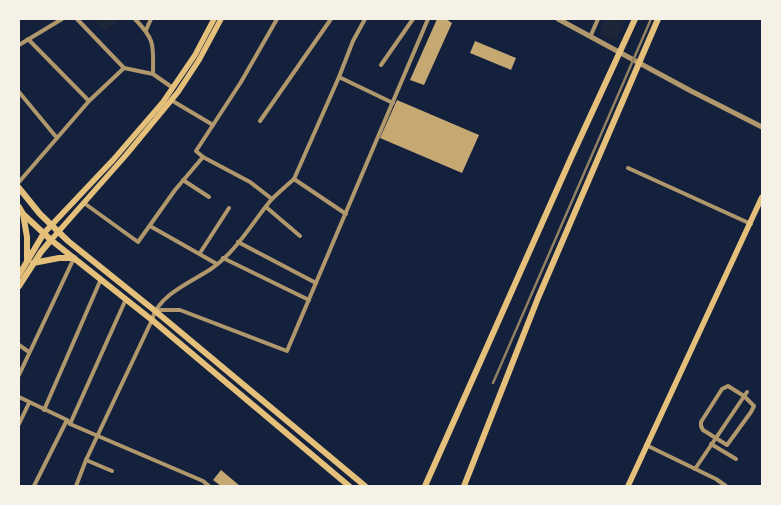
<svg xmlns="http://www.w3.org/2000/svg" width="781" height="505" font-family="Montserrat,sans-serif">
<rect width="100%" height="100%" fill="#14213d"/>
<g fill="#1d2539">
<path d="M92,19h28l-15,12z"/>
<path d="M606,19h19l-9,22 -17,-7z"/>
</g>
<g fill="#c6a872">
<path d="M437,19h9l6,4 -28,62 -14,-5z"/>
<path d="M475,41l41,17 -5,12 -41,-17z"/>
<path d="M397,100l82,35 -17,38 -82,-35z"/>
<path d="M221,470l19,16h-19l-8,-6z"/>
</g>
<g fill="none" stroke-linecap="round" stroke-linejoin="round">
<g stroke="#b1986c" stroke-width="4">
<path d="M77,19l47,49 29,6 20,14"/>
<path d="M135,19c21,22 18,26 18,55"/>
<path d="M146,30l5,-11"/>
<path d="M591,35l7,-16"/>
<path d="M28,39l61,62"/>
<path d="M19,45l43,-26"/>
<path d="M381,65l32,-46"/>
<path d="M339,77l54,26"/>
<path d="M19,92l38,46 32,-37 35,-33"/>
<path d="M171,100l42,25"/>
<path d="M260,121l71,-102"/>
<path d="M628,168l123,56"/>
<path d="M183,180l26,17"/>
<path d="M19,182l38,-44"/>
<path d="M272,199l-22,-17 -47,-25 -7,-6 45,-69 36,-63"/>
<path d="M84,203l54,39 37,-52 28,-33"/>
<path d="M266,207l34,29"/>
<path d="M346,214l-52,-35 45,-102 14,-36 12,-22"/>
<path d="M150,226l67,38"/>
<path d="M238,242l78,41"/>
<path d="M200,253l29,-45"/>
<path d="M223,258l86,42"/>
<path d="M154,310h26l107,41 141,-332"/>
<path d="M19,345l10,7"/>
<path d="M19,375l55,-117"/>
<path d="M728,386l16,10 10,10 -3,6 -24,33 -24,-15 -2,-4v-4l21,-33z"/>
<path d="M19,397l48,23 3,4 133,57 6,5"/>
<path d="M44,410l57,-131"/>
<path d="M19,424l10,-21"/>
<path d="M70,424l56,-125"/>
<path d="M711,444l25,15"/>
<path d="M646,445l70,34 10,7"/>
<path d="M86,460l26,11"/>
<path d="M695,469l52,-77"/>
<path d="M34,486l33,-66"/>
<path d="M76,486l10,-26 66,-140c6,-25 39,-38 59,-51 25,-17 41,-46 60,-69 7,-7 15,-14 23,-21"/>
</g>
<path stroke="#b1986c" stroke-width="5" d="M558,19l133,72 71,36"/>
<g stroke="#e5c07b" stroke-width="5.5">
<path d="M44,233l69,-73 50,-58 32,-47 19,-36"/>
<path d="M51,240l75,-85 52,-63 21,-32 22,-41"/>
<path d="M628,486l134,-289"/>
</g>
<g stroke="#e5c07b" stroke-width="6">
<path d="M19,188l21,26 28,27 86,69 211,176"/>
<path d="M19,207l4,7 28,26 101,80 197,166"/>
<path d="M23,214l4,23v23"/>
<path d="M33,263l26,-5h15"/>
<path d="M19,275l25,-42"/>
<path d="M19,286l22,-34 10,-12"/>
<path d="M425,486l146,-328 64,-139"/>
<path d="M464,486l74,-188 120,-279"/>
</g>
<path stroke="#918062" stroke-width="2.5" d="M493,383l158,-364"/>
</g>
<rect width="781" height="505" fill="none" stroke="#f6f1e7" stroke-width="40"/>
</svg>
